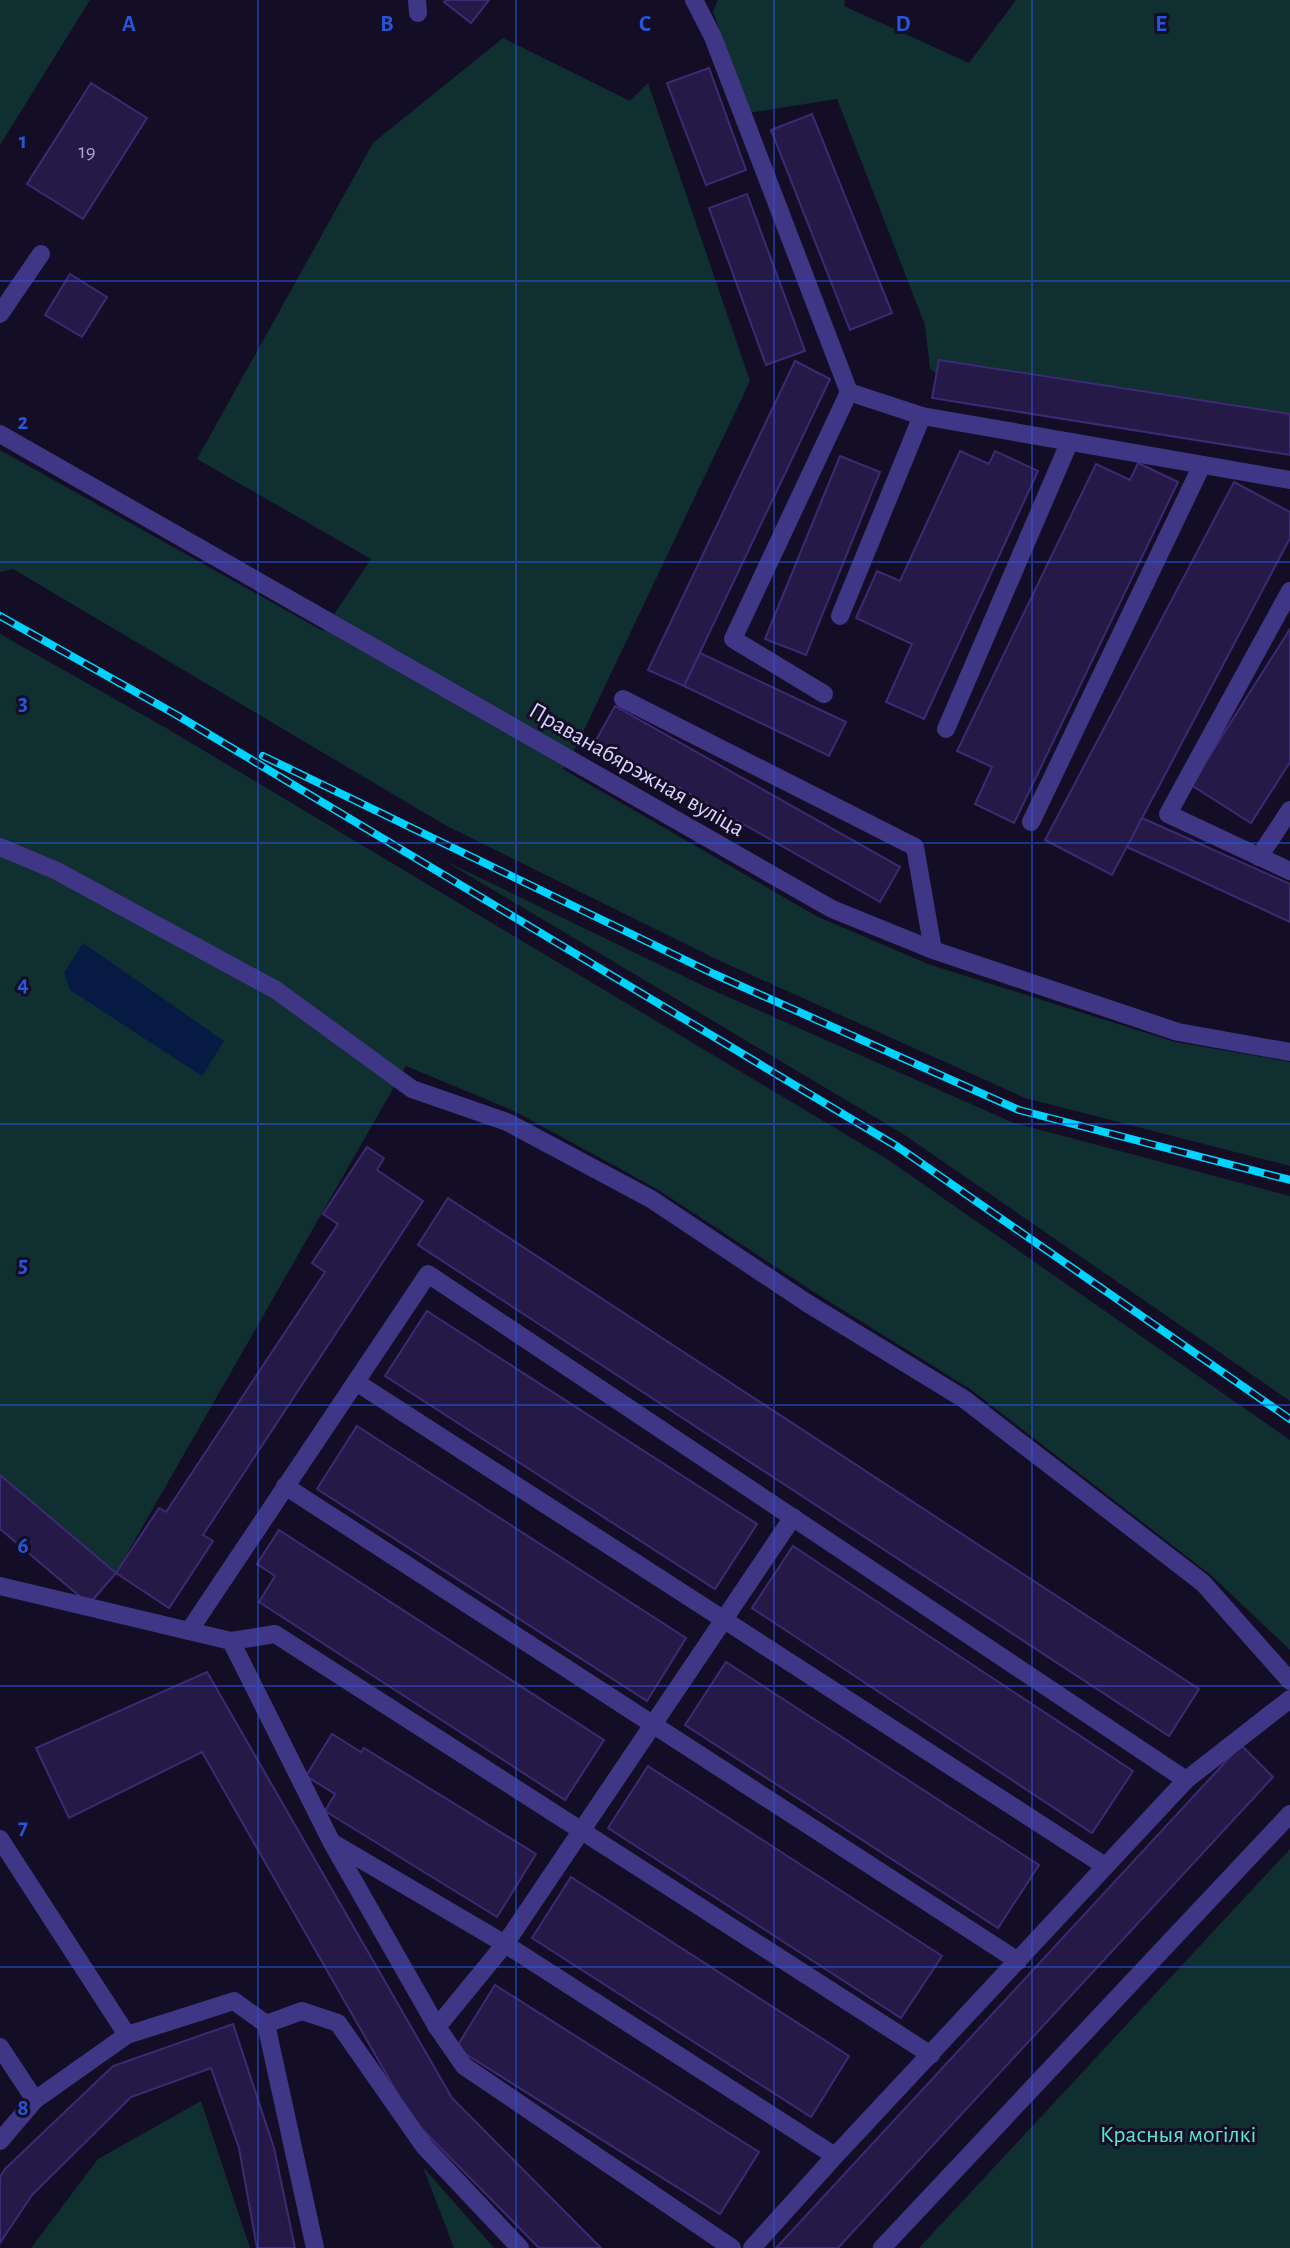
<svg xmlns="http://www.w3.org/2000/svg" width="1290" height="2248" font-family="'Alegreya Sans',sans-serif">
<rect width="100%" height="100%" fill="#130e25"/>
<g fill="#102f30">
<path d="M0,0h90l-90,145z"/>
<path d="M718,0h127l-1,6 125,57 47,-63h274v435l-203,-40 -105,11 -52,-37 -5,-44 -88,-226 -89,14 -35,-102z"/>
<path d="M503,38l127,63 18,-18 102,298 -174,366 -13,22 255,148 110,47 247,78 115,20v104l-265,-68 -307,-138 -273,-135 -432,-256 -13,3v-122l323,181 48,-72 -174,-100 176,-316z"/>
<path d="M0,634l166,94 721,431 403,281v210l-78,-74 -242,-187 -156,-97 -157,-103 -143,-78 -108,-45 -290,507 -116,-98z"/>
<path d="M443,860l265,128 306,135 276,73v205l-387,-267z"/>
<path d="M1290,1849v399h-371z"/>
<path d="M201,2101l49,147h-219l67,-89z"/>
<path d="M423,2167l71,81h-40z"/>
</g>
<path fill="#071a44" d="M83,943l141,98 -22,35 -132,-86 -6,-17z"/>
<g fill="#251947" stroke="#3d2a74" stroke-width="2">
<path d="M446,0h43l-18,23 -27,-21z"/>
<path d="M709,68l37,102 -40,15 -39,-102z"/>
<path d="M91,83l56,35 -64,101 -56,-35z"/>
<path d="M812,114l80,199 -42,17 -79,-200z"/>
<path d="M747,194l58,157 -39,14 -57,-157z"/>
<path d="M70,274l37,23 -25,40 -37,-22z"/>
<path d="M939,360l351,54v41l-358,-57z"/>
<path d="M795,361l35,18 -146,307 -36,-16z"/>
<path d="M960,451l29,13 6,-13 43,20 -114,248 -38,-17 26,-58 -56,-26 21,-47 23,10z"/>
<path d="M840,456l40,16 -74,183 -41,-16z"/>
<path d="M1138,463l40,19 -164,341 -39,-19 17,-37 -35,-16 139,-287 34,16z"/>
<path d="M1234,482l56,30v26l-178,337 -67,-35z"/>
<path d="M1290,629v133l-39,61 -60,-38z"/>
<path d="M700,653l146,69 -17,34 -145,-70z"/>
<path d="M615,706l285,161 -20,35 -284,-162z"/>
<path d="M1142,818l148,66v38l-163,-75z"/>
<path d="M367,1147l17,11 -7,12 46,31 -220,334 10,6 -44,67 -53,-35 43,-65 7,4 159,-240 -13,-9 26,-39 -15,-10z"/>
<path d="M448,1198l751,491 -30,47 -751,-491z"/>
<path d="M427,1311l330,213 -42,65 -330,-213z"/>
<path d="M357,1426l329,212 -39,63 -330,-212z"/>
<path d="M0,1475l116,98 -27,31 -89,-75z"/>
<path d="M279,1530l325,210 -39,60 -306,-198 16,-26 -18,-12z"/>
<path d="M793,1546l340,225 -41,62 -340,-225z"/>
<path d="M726,1662l313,203 -41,63 -313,-203z"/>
<path d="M207,1672l245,426 149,150h-62l-127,-129 -210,-367 -133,66 -33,-70z"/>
<path d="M332,1734l29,18 3,-4 172,106 -39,63 -172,-106 10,-17 -29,-18z"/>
<path d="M1241,1745l32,32 -435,471h-62z"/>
<path d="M648,1766l294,190 -41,62 -293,-190z"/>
<path d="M571,1877l278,179 -38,61 -279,-179z"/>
<path d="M495,1985l264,167 -39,62 -264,-166z"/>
<path d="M233,2024l41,124 21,100h-38l-18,-100 -28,-80 -80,29 -99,98 -32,48v-66l5,-8 108,-103z"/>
</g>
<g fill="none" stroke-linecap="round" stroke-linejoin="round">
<g stroke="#3f3686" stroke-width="18">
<path d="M417,0l1,13"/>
<path d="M694,0l19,37 136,355 73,24 368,64"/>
<path d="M0,314l41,-60"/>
<path d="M0,434l832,475 101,41 245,82 112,20"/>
<path d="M1290,591l-122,223 122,57"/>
<path d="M840,616l82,-200"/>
<path d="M824,694l-91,-55 116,-247"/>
<path d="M623,699l292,148 18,103"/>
<path d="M946,729l123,-286"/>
<path d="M1031,822l171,-357"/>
<path d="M0,847l57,24 219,119 136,99 95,33 144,77 156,104 157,96 239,184 87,98"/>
<path d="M1259,857l31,-47"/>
<path d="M356,1382l749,484"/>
<path d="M285,1486l733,475"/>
<path d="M0,1586l231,55 101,202 105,184 27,39 268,182"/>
<path d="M189,1631l239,-357 758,506"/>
<path d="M231,1641l44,-7 656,421"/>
<path d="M0,1839l127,196"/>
<path d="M333,1843l172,101 330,212"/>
<path d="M266,2024l36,-13 36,12 86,123 96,102"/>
<path d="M437,2027l68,-83 288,-427"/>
<path d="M0,2047l35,53"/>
<path d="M0,2141l35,-41 92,-65 107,-34 32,23 49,224"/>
<path d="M752,2248l83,-92 351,-376 104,-81"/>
<path d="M882,2248l408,-434"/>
</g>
<g stroke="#00d3fd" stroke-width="8">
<g id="rail">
<path d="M0,616l175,98 723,433 392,272"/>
<path d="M263,756l451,218 305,136 271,70"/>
</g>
</g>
<use href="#rail" stroke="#130e25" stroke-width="5" stroke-dasharray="16" stroke-linecap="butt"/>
</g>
<path fill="none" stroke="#2655da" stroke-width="2" stroke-opacity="0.55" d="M258,0v2248M516,0v2248M774,0v2248M1032,0v2248M0,281h1290M0,562h1290M0,843h1290M0,1124h1290M0,1405h1290M0,1686h1290M0,1967h1290"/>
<g text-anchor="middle" stroke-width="6" stroke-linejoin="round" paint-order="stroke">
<g font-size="21" fill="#ada4d1">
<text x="87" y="158">19</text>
</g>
<g font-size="24" fill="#dad2ff" stroke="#130e25">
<text transform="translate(637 769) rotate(30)" y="8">Праванабярэжная вуліца</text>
</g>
<g font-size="24" fill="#58e5cb" stroke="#130e25">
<text x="1178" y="2142">Красныя могілкі</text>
</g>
</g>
<g font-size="23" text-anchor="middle" font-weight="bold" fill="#2655da" stroke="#130e25" stroke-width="6" stroke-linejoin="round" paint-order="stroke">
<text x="129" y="31">A</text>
<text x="387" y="31">B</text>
<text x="645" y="31">C</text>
<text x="903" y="31">D</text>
<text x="1161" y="31">E</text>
<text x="23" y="148">1</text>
<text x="23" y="429">2</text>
<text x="23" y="710">3</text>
<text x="23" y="991">4</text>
<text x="23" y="1272">5</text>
<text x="23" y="1553">6</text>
<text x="23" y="1834">7</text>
<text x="23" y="2115">8</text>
</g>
</svg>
